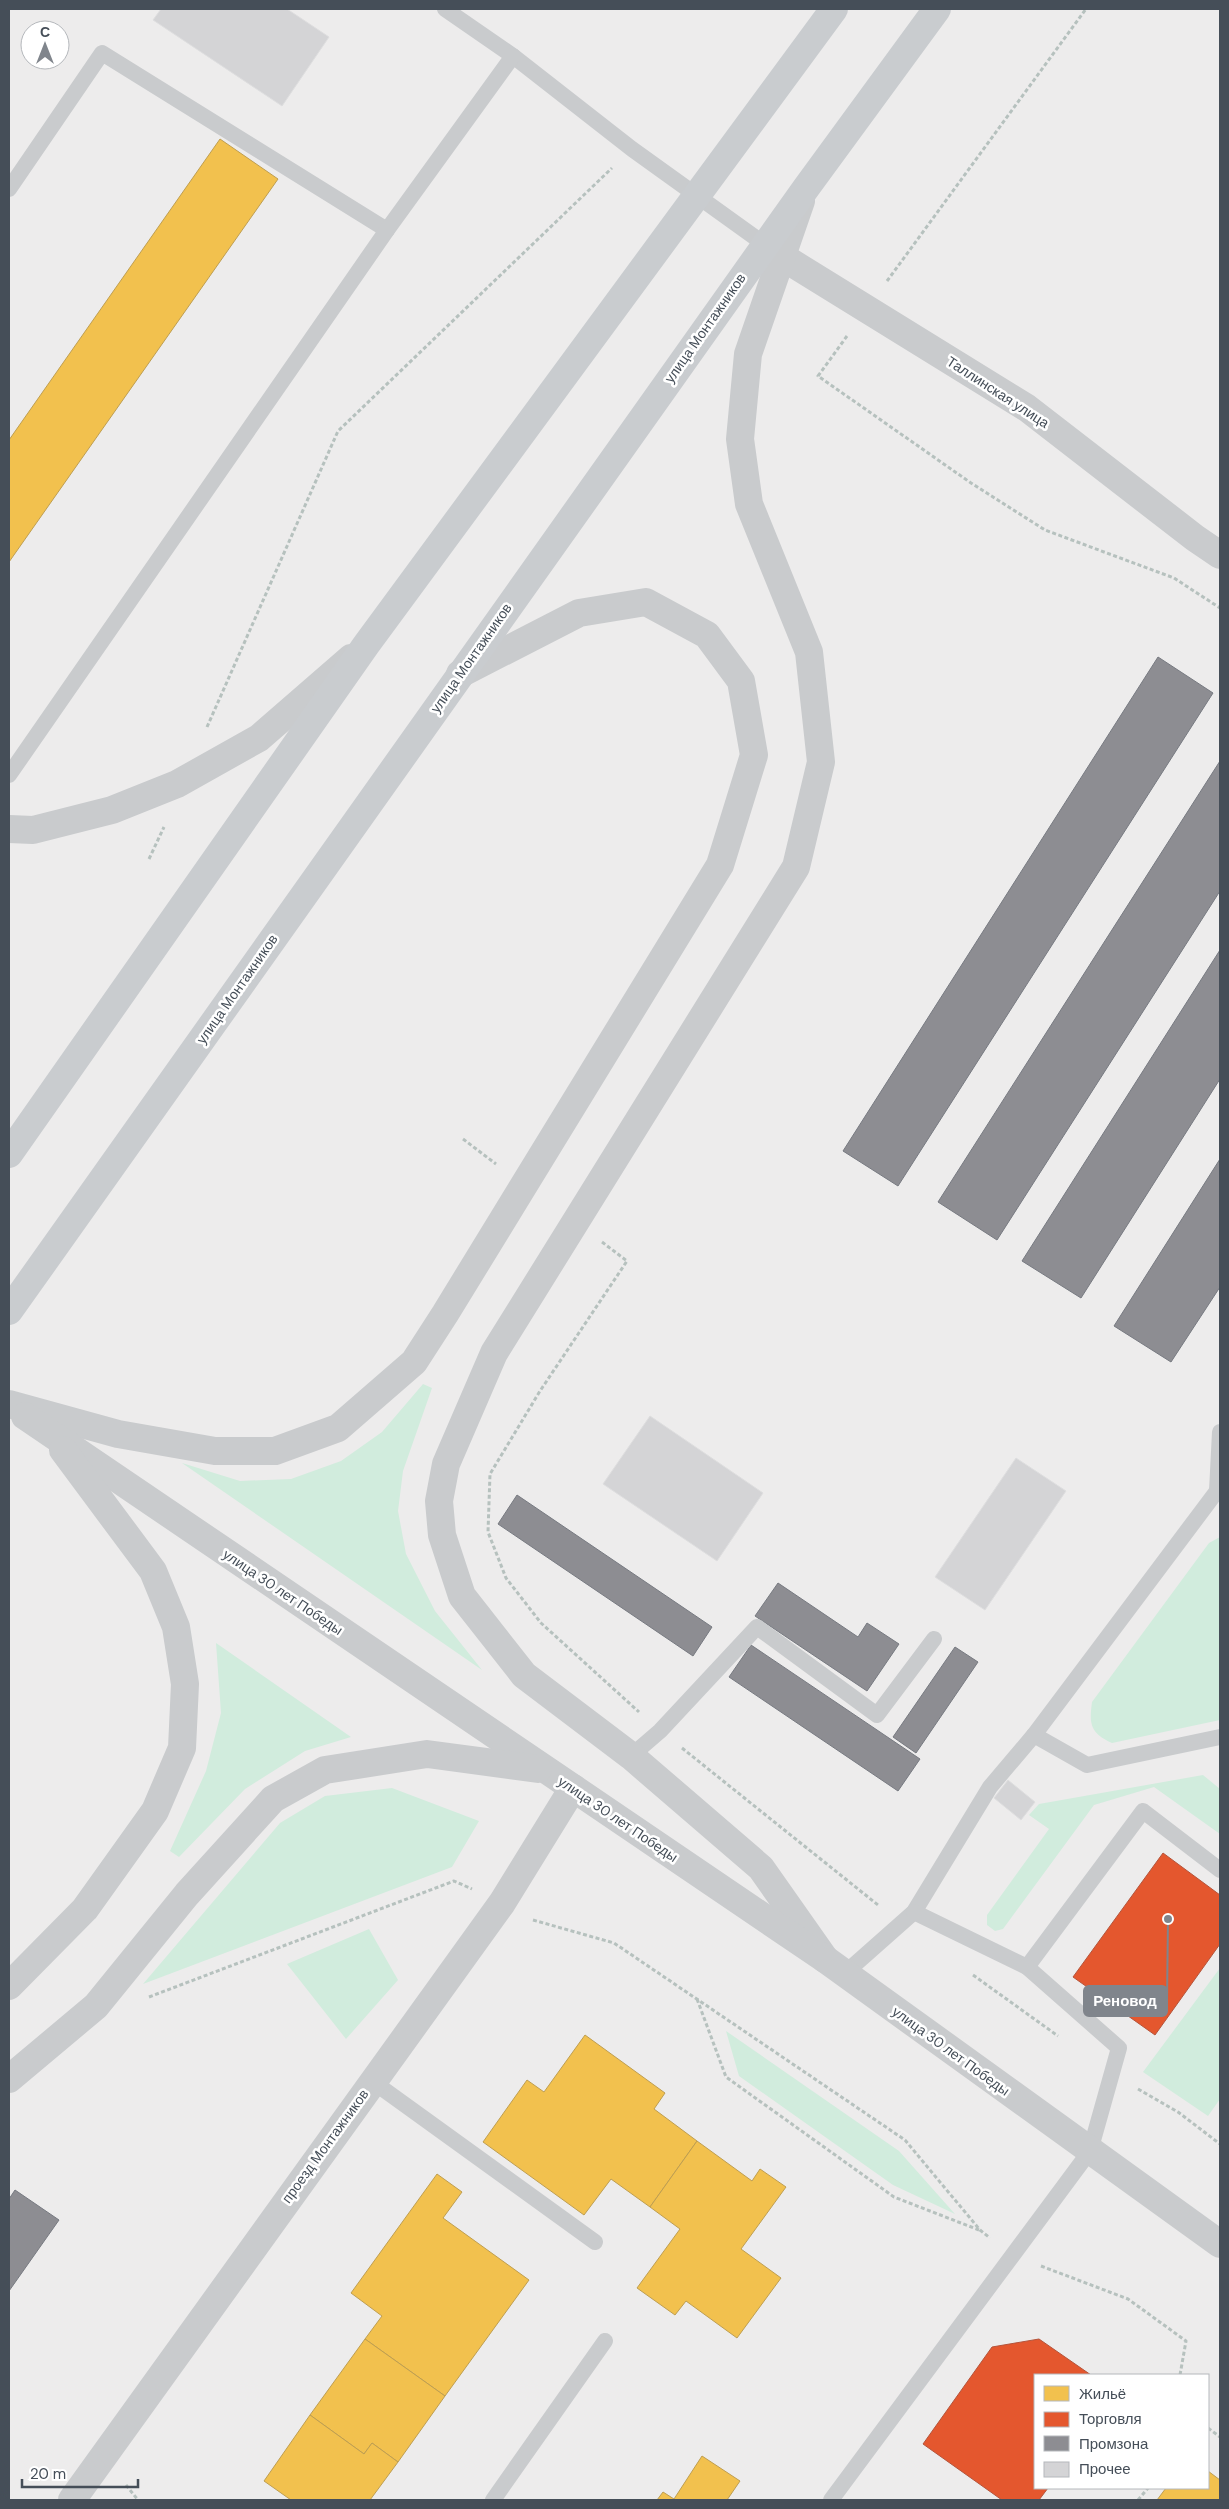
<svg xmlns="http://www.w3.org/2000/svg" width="1229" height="2509" font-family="'DM Sans',sans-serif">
<rect width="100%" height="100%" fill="#edecec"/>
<g fill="#d1ecdd">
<path d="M423,1384l9,4 -29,83 -5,40 8,43 29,57 47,59 -300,-207 58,18 51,-2 50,-18 41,-29z"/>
<path d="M1220,1537v183l-108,23c-22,-10 -23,-19 -20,-41l117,-159z"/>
<path d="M216,1643l135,94 -46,14 -60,38 -66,68 -9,-6 36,-80 15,-58z"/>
<path d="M1203,1775l17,14v45l-66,-47 -60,18 -91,124 -8,2 -8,-6v-10l62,-86 -20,-14 10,-11z"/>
<path d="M392,1788l87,33 -27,46 -309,117 137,-161 45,-27z"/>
<path d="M369,1929l29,51 -52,59 -59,-75z"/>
<path d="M1220,1968v131l-12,17 -65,-44z"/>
<path d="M726,2031l173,120 56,63 -62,-29 -154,-109z"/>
</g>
<g fill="#f2c14e" stroke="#be9e51">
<path d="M220,139l58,40 -269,383v-122z"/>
<path d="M585,2035l80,58 -11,16 43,32 -47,66 -39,-28 -27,36 -101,-73 44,-62 17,12z"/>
<path d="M697,2141l55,40 8,-12 26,18 -45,62 40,29 -44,60 -51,-37 -11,14 -38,-27 43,-59 -30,-22z"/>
<path d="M437,2174l25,18 -19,26 86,62 -84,116 -80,-57 17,-23 -31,-23z"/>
<path d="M365,2339l80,57 -47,66 -26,-19 -8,11 -54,-39z"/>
<path d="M310,2415l54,39 8,-11 26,19 -28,38h-79l-27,-19z"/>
<path d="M702,2456l38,25 -13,19h-70l6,-8 11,7z"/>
<path d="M1208,2471l12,9v20h-63l9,-12h42z"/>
</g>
<g fill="#e4572e" stroke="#b4543b">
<path d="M1163,1853l57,42v49l-65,91 -82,-58z"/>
<path d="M1039,2339l52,36h-56v113h13l-9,12h-37l-79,-56 69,-97z"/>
</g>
<g fill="#8d8d92" stroke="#777a81">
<path d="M1158,657l55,36 -315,493 -55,-35z"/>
<path d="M1220,761v130l-223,349 -59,-38z"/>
<path d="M1220,950v129l-139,219 -59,-37z"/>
<path d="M1220,1159v128l-49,75 -57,-36z"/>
<path d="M517,1495l195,132 -19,29 -195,-132z"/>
<path d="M778,1583l80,54 9,-14 32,21 -32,47 -112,-75z"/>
<path d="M751,1645l169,114 -22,32 -169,-114z"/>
<path d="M955,1647l23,15 -62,91 -23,-16z"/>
<path d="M15,2190l44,30 -50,71v-92z"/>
</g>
<g fill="#d4d4d6" stroke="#dededf">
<path d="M161,9h126l42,28 -47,69 -129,-86z"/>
<path d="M650,1416l113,77 -46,68 -114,-77z"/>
<path d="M1016,1458l50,33 -81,119 -50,-33z"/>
<path d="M1008,1780l27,22 -14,18 -27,-22z"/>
</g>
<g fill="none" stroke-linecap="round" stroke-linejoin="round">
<g stroke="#b6c1be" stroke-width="3" stroke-dasharray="4 2.5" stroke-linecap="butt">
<path d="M887,281l199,-272"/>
<path d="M847,336l-29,40 153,107 74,47 129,48 46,30"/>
<path d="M207,727l131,-296 274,-263"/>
<path d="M149,859l15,-32"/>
<path d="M463,1139l33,25"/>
<path d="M602,1242l25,19 -87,130 -50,83 -2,58 18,46 35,45 98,89"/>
<path d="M682,1748l196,157"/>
<path d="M533,1920l81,23 291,197 75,90 10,8"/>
<path d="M973,1975l85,61"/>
<path d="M149,1997l305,-116 18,8"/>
<path d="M697,1999l29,78 168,120 85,33"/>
<path d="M1138,2089l40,23 42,32"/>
<path d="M1041,2266l87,33 58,42 -6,34"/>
<path d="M1208,2428l12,9"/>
<path d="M126,2485l12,15"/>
<path d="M1138,2500l10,-12"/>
</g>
<g stroke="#c9cbcd" stroke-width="16">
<path d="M445,9l68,47 119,93 139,100"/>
<path d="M9,189l93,-136 285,177"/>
<path d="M9,775l378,-545 126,-174"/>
<path d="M1217,1491l3,-59"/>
<path d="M1034,1735l53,30 133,-28"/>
<path d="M631,1756l29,-25 97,-104 120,88 57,-76"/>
<path d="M1027,1967l116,-156 77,59"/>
<path d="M844,1974l70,-62 76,-125 44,-52 183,-244 3,2"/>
<path d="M372,2081l223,161"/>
<path d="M493,2500l112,-159"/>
<path d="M831,2500l259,-349 29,-103 -92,-81 -113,-55"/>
</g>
<g stroke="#c9cbcd" stroke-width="28">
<path d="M789,261l238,147 168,130 25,17"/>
<path d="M72,2500l430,-597 71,-115"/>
</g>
<g stroke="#c9cbcd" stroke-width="28">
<path d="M801,201l-53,153 -8,85 9,65 60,148 12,110 -25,105 -302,486 -48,111 -7,37 3,34 20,61 62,79 107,81 130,112 64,91"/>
<path d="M9,829l24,1 79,-20 65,-26 82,-46 92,-80"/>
<path d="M9,1404l109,30 97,17h60l63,-23 76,-66 31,-48 275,-449 34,-110 -13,-74 -34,-46 -61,-33 -67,11 -119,61"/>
<path d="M25,1416l800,543 395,285"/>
<path d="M9,1986l76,-77 70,-98 27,-63 3,-64 -9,-57 -23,-56 -90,-121"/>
<path d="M9,2079l87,-73 91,-112 86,-95 52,-29 102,-16 111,15"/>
</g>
<g stroke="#c9cccf" stroke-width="28">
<path d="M9,1154l357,-509 468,-636"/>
<path d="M9,1311l797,-1123 131,-179"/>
</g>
</g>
<g text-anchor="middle" stroke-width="5" stroke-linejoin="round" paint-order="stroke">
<g font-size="14" fill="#454e58" stroke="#fff">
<text transform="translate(705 328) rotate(-55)" y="5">улица Монтажников</text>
<text transform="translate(998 392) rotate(33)" y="5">Таллинская улица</text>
<text transform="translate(471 658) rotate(-55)" y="5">улица Монтажников</text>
<text transform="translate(237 989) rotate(-55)" y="5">улица Монтажников</text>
<text transform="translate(283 1592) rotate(34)" y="5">улица 30 лет Победы</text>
<text transform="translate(618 1819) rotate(34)" y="5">улица 30 лет Победы</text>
<text transform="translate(951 2051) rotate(36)" y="5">улица 30 лет Победы</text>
<text transform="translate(325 2146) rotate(-54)" y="5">проезд Монтажников</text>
</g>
</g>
<path fill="none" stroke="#80858c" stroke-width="2" d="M1168 1919L1167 2001"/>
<circle fill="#80858c" stroke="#fff" stroke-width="2" cx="1168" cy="1919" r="5"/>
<rect fill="#80858c" stroke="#80858c" stroke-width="2" x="1084" y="1986" width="83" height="30" rx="5"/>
<g font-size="15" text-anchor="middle" font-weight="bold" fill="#fff">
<text x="1125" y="2006">Реновод</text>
</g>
<rect width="1229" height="2509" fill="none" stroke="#454e58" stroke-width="20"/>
<rect x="1034" y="2374" width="175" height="115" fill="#ffffff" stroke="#b5b8bc"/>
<rect x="1044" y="2386" width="25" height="15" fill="#f2c14e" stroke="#b5b8bc"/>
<text x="1079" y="2399" font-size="15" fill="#454e58">Жильё</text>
<rect x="1044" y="2412" width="25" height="15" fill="#e4572e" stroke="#b5b8bc"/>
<text x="1079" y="2424" font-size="15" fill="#454e58">Торговля</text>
<rect x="1044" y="2436" width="25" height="15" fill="#8d8d92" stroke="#b5b8bc"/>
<text x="1079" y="2449" font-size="15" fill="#454e58">Промзона</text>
<rect x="1044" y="2462" width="25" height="15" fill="#d4d4d6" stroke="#b5b8bc"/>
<text x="1079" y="2474" font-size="15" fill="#454e58">Прочее</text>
<g transform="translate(45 45)"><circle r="24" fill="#ffffff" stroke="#b5b8bc"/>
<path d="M0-4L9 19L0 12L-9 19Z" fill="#80858c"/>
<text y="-8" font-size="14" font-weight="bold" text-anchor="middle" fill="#454e58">С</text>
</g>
<path d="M22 2479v8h116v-8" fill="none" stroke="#454e58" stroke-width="2.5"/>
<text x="30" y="2479" font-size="15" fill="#454e58" stroke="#ffffff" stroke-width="4" paint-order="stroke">20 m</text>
</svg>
